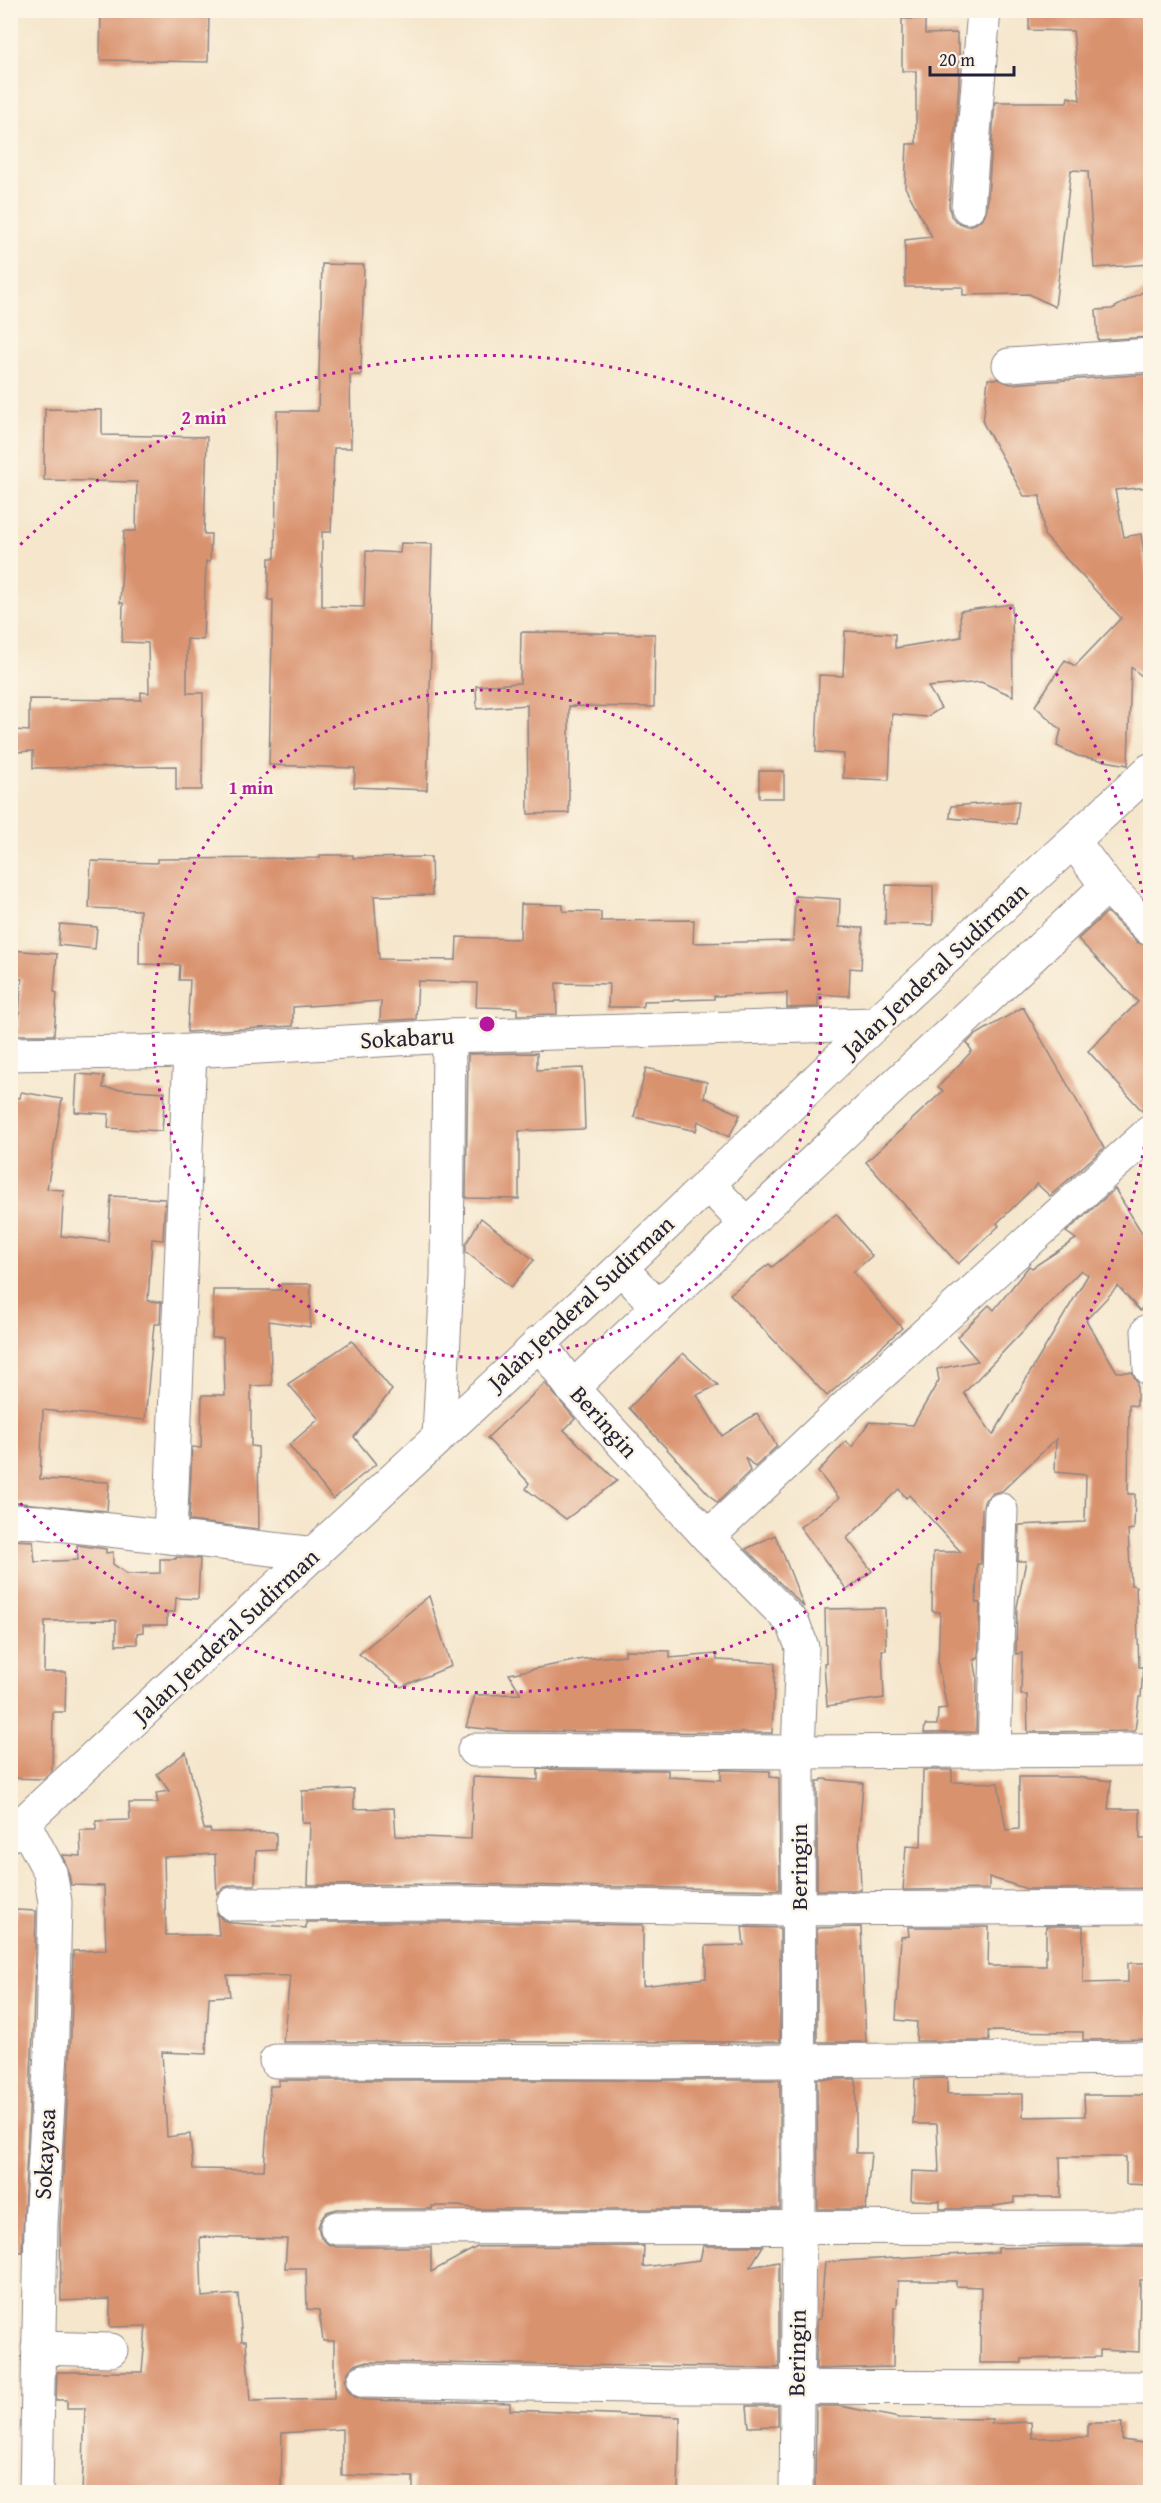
<svg xmlns="http://www.w3.org/2000/svg" width="1161" height="2503" font-family="'Gentium Book Plus',serif">
<rect width="100%" height="100%" fill="#fcf5e5"/>
<filter id="ink" filterUnits="userSpaceOnUse"><feTurbulence type="fractalNoise" baseFrequency=".0167" numOctaves="2"/><feDisplacementMap in="SourceGraphic" scale="12" xChannelSelector="R" yChannelSelector="G"/><feConvolveMatrix kernelMatrix="1 2 1 2 8 2 1 2 1" color-interpolation-filters="sRGB"/></filter>
<filter id="wash" filterUnits="userSpaceOnUse"><feTurbulence type="fractalNoise" baseFrequency=".008" numOctaves="4" result="noise"/><feDisplacementMap in="SourceGraphic" scale="24" xChannelSelector="R" yChannelSelector="G"/><feGaussianBlur stdDeviation="1.35" result="paint"/><feColorMatrix in="noise" values="0 0 0 0 0 0 0 0 0 0 0 0 0 0 0 0 0 1.4 0 .05"/><feComposite in="paint" operator="in"/></filter>
<g filter="url(#wash)">
<rect width="100%" height="100%" fill="#f5e6cc"/>
<g id="blocks">
<g fill="#d9926e" fill-rule="evenodd">
<path d="M101,10h108l-1,52 -108,-2z"/>
<path d="M1029,10h121l-2,88h2v127h-5l5,39 -56,4 -6,-97 -17,-1 -16,137 -26,-13 -66,1v-8h-58v-47l27,-3 -27,-50 2,-43h9v-73h-14v-52h23v15l32,-1v11h2v41l-10,121 2,10 6,6 10,4 8,-2 8,-6 4,-9 8,-107h72l1,-5 12,3 -7,-69 -44,-1z"/>
<path d="M322,264l42,1 -3,110h-11l1,73h-17l-3,84h-9v74l42,1 2,-56 34,2 1,-10 31,1 -3,109h2l-4,137 -73,-3 1,-19 -86,-3 4,-165h-5l1,-42h6l2,-147h41z"/>
<path d="M1150,288v49l-52,3 -2,-30 16,-1z"/>
<path d="M1150,374v113l-35,3 9,47 17,-3 9,63v86l-19,-16 -3,98 -50,-9 -21,-10 4,-16 -26,-24 30,-46 10,6 46,-48 -77,-83 -4,-39h-16l-41,-73 5,-44h10l12,5z"/>
<path d="M45,409l57,1v25l105,2 -3,97h7l-1,28 -4,-1 -3,79 -16,-1v54h16l-1,97h-26v-24l-143,2v-17l-18,1v-22l14,1v-32l112,1v-8l8,1 -1,-50 -26,-1 1,-39h-3l4,-72h12l1,-49 -93,-2z"/>
<path d="M1012,604l1,92 -32,-14 -53,5 13,21 -14,9 -35,-3 -3,66 -46,-2 1,-24 -28,-2 3,-77 24,1 2,-45 50,3v14l66,-11 -1,-26z"/>
<path d="M521,632l134,2 -1,73 -85,-1v107l-41,1 -1,-109 -50,4 -1,-23 44,-3z"/>
<rect x="759" y="771" width="25" height="27"/>
<path d="M1019,801l-3,23 -66,-6 1,-12z"/>
<path d="M320,855h33v3l78,-1 1,38 -58,1 5,63 77,1 1,-23 63,2 1,-35 42,1v6l38,1v9l93,-1 -1,23 100,-2 2,-45 45,3 -1,28 24,1 -2,41 -11,-1 -1,28 -31,-2v13l-31,1v-15l-73,3v3l-71,2v6h-35l1,-23 -53,-1 1,31 -40,1v-7l-41,-1 1,-24 -59,-2 -2,38 -36,2 1,-20 -88,6v19l-106,6 3,-52h-11l1,-15 -41,-1 1,-54 -51,-2 2,-47 66,2v-4l163,-1z"/>
<path d="M886,885l47,1v39l-48,-1z"/>
<path d="M1107,912l30,30 13,5v167h-5l-57,-63 50,-49 -60,-63z"/>
<path d="M60,924l37,3 -2,22 -37,-4z"/>
<path d="M12,950l45,4 -3,38 3,1 -3,42h-37l5,-56 -12,-1z"/>
<path d="M1023,1007l81,141 -54,48 -13,-12 -40,39 2,3 -41,38 -92,-102 77,-71 -5,-4 34,-36 -5,-8 7,-7z"/>
<path d="M537,1053v17l46,-2 2,61 -66,2v68l-53,-1 2,-144z"/>
<path d="M646,1068l61,14 -3,15 36,18 -11,22 -31,-16 -2,10 -62,-14z"/>
<path d="M77,1074l27,2 -1,12 62,4 -3,39 -54,-3 1,-14 -34,-2z"/>
<path d="M21,1092l41,7 -15,90 17,1 -3,46 47,5 3,-45 54,3 -2,41 -11,-1 -4,62 13,1 -1,22h-6l-9,96 -102,-10 -3,69 69,3 -2,29 -97,-9v-405l10,1z"/>
<path d="M1115,1189l35,57v47l-10,18 -22,-25 -32,34 31,52h15l5,10v24l-8,-1 -1,89h7l-1,35 -6,1 3,55 5,1 3,81h4l-2,30h-2l-4,34 -107,1 -1,-37h-6l1,-42 -6,1 1,-47 9,-46h-8l1,-36 66,-3 1,-47 -31,-3 1,-33 -54,52 -9,2 -8,7 -3,9 -1,55h-4l-1,39h4l-2,56h-4l3,17 -1,56 -52,1 1,-8h12l1,-16 9,-1 -9,-43 2,-53 -8,-1 1,-59h28l-52,-57 -3,3 -7,-9 -52,49 25,33 -25,19 -47,-63 39,-29 -21,-26 28,-31 6,6 17,-25 44,3 26,-45 -2,-11 41,-8 -21,-24 32,-32 5,5 35,-44 3,2 44,-29 -10,-7zM1081,1270l7,5 -95,160 -29,-42z"/>
<path d="M836,1214l36,42 -19,16 49,56 -75,68 -97,-102 39,-30 3,3z"/>
<path d="M481,1218l53,42 -23,27 -45,-35v-8z"/>
<path d="M281,1284h30l-1,43 -41,-6 3,64 -21,1v60l7,1 1,82 -70,-8 3,-74 9,1 1,-53h23l-2,-57h-11l1,-48h68z"/>
<path d="M352,1341l40,49 -38,47 22,27 -43,35 -44,-54 30,-26 -31,-35z"/>
<path d="M683,1353l35,32 -21,10 25,41 35,-23 20,33 -22,21 -10,-10 5,14 -33,32 -88,-95z"/>
<path d="M545,1383l30,36 -11,11 53,51 -51,38 -40,-30 3,-6 -42,-45z"/>
<path d="M775,1535l9,21 20,51 -58,-58z"/>
<path d="M10,1540l23,1 2,21 43,-2 -1,-15 29,4v4l7,-1v12l14,10 33,-1v-14h16v-2l24,2 -2,40 -22,-1 -1,14h-8v13h-24v7l-6,1v11l-21,1v-25l-71,1 -1,51h22l-1,40h-12l-1,59 -9,8 -33,-1z"/>
<path d="M429,1596l22,70 -50,21 -42,-33z"/>
<path d="M885,1608l1,42h-4l2,48 -57,8 -3,-43h2l-1,-54z"/>
<path d="M625,1650l45,1v7l47,-4v6l58,3 -3,70 -265,-2 -41,-4 9,-32 46,-1 -12,-20 74,-15 42,-4z"/>
<path d="M186,1752l18,77h6l1,3 65,1v17l-20,1 -1,34h-23l-9,3 -6,6 -2,-40 -51,3 2,78h53l-2,-22 6,7 9,3 74,5v-6h161l176,3v61l63,-8v-32l38,-1 -2,-18 38,1v114h-497l7,-66 -63,-1 3,21 -21,1 -3,57 -44,-2 5,85 23,-3 3,35 71,1 6,-84h8l1,-6h501v129h-301l-21,-3h-26v3h-95l-10,3 -6,7 -3,8 3,11 7,6 8,3h95v25l46,-25 167,-1 -1,21 57,-7 3,-14h60l-13,21 29,-5v106l-415,-6 -10,3 -6,7 -3,9 3,10 7,6 9,3 146,3v7l170,7 -2,76h-265v-16l-71,-2v-46l-60,4 -1,60h-199l3,-85h-18v-8h-11l1,-28h85l4,-46 -36,1v-28l-49,2 -1,-76 11,-190 2,-84 33,-1 -2,-64 -33,-1 -3,-16 -6,-14 19,1 -1,-26h16v-9l34,-1 -1,-17h29l-2,-10 13,-2 -12,-17zM200,2237l87,2 -2,29h21l1,41 12,1 4,31h11v58l-84,2 -4,-60h-4l-4,-47 -36,3z"/>
<path d="M538,1769l130,1v7l53,3v-10l49,1v6l9,1 1,112 -313,-6 -159,1 2,-62h-8v-32l52,-2v20l40,-1 2,28 75,3 2,-62 65,3z"/>
<path d="M923,1770h29v12l46,1 8,47 13,-1v-52h56l36,4 -3,28h32v30h10v49l-123,1 -38,-12v12l-86,1 3,-44 15,1z"/>
<path d="M822,1779l41,4 -4,51 2,56h-44v-109h4z"/>
<path d="M16,1910l20,1 -3,122 -11,219 -12,-2v-324h4z"/>
<path d="M1046,1926h37v57l45,-1v-19h22v76l-67,1v-8l-95,-1 1,10h-73l1,-19 -21,-2 5,-83 8,-1 -1,-9h81l-1,39h58z"/>
<path d="M861,1927l5,115h-49v-114z"/>
<path d="M947,2078v16h76v23l62,-1 -1,-21h66v90l-24,-1v-27h-66l1,40h-47v6l-20,3 -1,2 -53,1v-8l-29,-1 1,-29 27,1 -2,-48h-24l2,-45z"/>
<path d="M817,2079h39v74h15l-5,56h-48z"/>
<path d="M1073,2246h72l-1,34h-4l-1,72 -39,-2v7l-78,2v4h-42l1,-76 -25,-1v-5h-58l-1,26h-3l-1,60 -77,2 1,-50h3l5,-57 173,-10v-4z"/>
<path d="M747,2406h31v20l-29,1z"/>
<path d="M816,2406h24l59,12 93,1 -1,5 40,-2 1,16 56,-1v-14h34v17l28,4v46l-30,-2v5h-305z"/>
</g>
</g>
</g>
<g filter="url(#ink)">
<use href="#blocks" fill-opacity="0" stroke="#8c8484" stroke-width="1.5"/>
<g fill="none" stroke-linecap="round" stroke-linejoin="round">
<g stroke="#8c8484" stroke-width="35">
<g id="minor">
<path d="M968,207l16,-197"/>
<path d="M1009,365l141,-10"/>
<path d="M1074,842l33,44 43,43"/>
<path d="M10,1054l180,-3 259,-15 426,-12"/>
<path d="M708,1184l38,40"/>
<path d="M621,1268l37,39"/>
<path d="M1148,1331l2,38"/>
<path d="M539,1342l33,46 136,149 85,86 9,24 -4,105 1,477 -3,263"/>
<path d="M572,1388l535,-502"/>
<path d="M439,1436l8,-160 2,-240"/>
<path d="M10,1521l30,1 275,32"/>
<path d="M170,1537l20,-486"/>
<path d="M708,1537l163,-154 279,-251"/>
<path d="M474,1750l324,2 352,-2"/>
<path d="M994,1751l7,-241"/>
<path d="M10,1822l14,1 26,49 5,30 -3,132 -11,190 -5,268"/>
<path d="M233,1904l234,-1 316,6 367,-2"/>
<path d="M276,2061l376,1 498,-4"/>
<path d="M337,2228l813,-1"/>
<path d="M38,2348l73,2"/>
<path d="M364,2381l317,6 469,1"/>
</g>
</g>
<g stroke="#8c8484" stroke-width="35">
<path id="major" d="M10,1835l611,-567 254,-244 275,-254"/>
</g>
<use href="#minor" stroke="#fff" stroke-width="33"/>
<use href="#major" stroke="#fff" stroke-width="33"/>
</g>
</g>
<g fill="none" stroke="#b5179e" stroke-width="3" stroke-dasharray="3 6">
<circle cx="487" cy="1024" r="334"/>
<path d="M1150 1111A669 669 0 0 1 14 1497M14 551A669 669 0 0 1 1150 937"/>
</g>
<g text-anchor="middle" stroke-width="5" stroke-linejoin="round" paint-order="stroke">
<g font-size="24" fill="#22223b" stroke="#fcf5e5">
<text transform="translate(935 970) rotate(-43)" y="8">Jalan Jenderal Sudirman</text>
<text transform="translate(407 1038) rotate(-3)" y="8">Sokabaru</text>
<text transform="translate(581 1303) rotate(-43)" y="8">Jalan Jenderal Sudirman</text>
<text transform="translate(604 1422) rotate(48)" y="8">Beringin</text>
<text transform="translate(226 1636) rotate(-43)" y="8">Jalan Jenderal Sudirman</text>
<text transform="translate(799 1867) rotate(-90)" y="8">Beringin</text>
<text transform="translate(45 2154) rotate(-87)" y="8">Sokayasa</text>
<text transform="translate(797 2353) rotate(-89)" y="8">Beringin</text>
</g>
</g>
<circle cx="487" cy="1024" r="9" fill="#b5179e" stroke="#fcf5e5" stroke-width="3"/>
<g font-size="18" text-anchor="middle" font-weight="bold" fill="#b5179e" stroke="#fcf5e5" stroke-width="5" stroke-linejoin="round" paint-order="stroke">
<text x="204" y="424">2 min</text>
<text x="251" y="794">1 min</text>
</g>
<rect width="1161" height="2503" fill="none" stroke="#fcf5e5" stroke-width="36"/>
<path d="M930 66v9h84v-9" fill="none" stroke="#22223b" stroke-width="3"/>
<text x="939" y="66" font-size="18" fill="#22223b" stroke="#fcf5e5" stroke-width="4.5" paint-order="stroke">20 m</text>
</svg>
